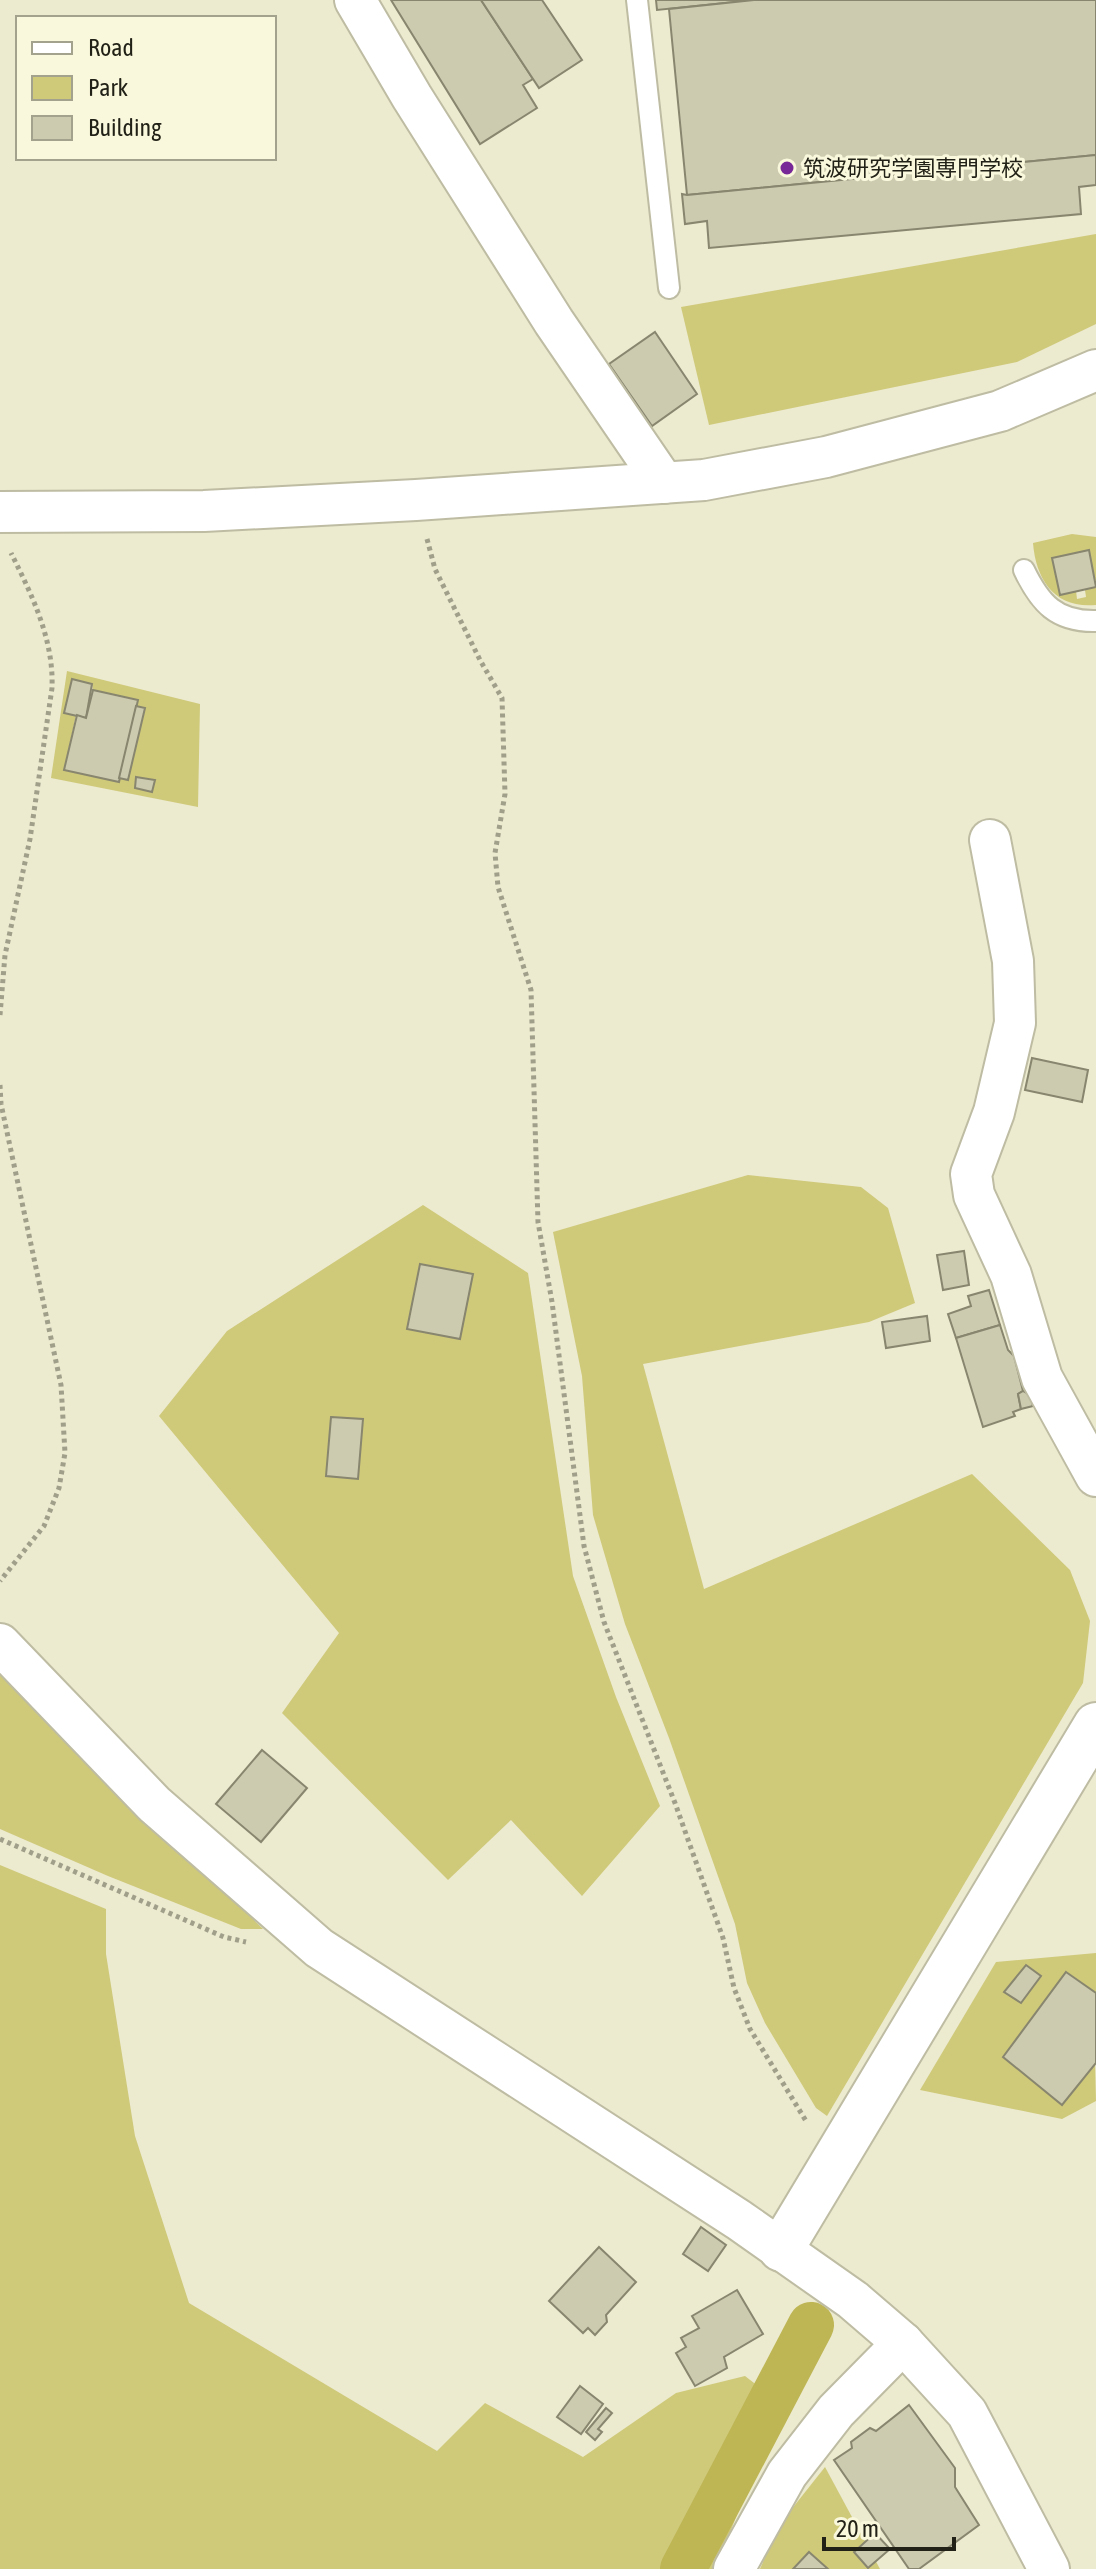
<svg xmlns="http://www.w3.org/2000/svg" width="1096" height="2569" font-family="'Asap Condensed','Noto Sans JP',sans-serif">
<rect width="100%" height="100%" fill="#eceacf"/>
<g fill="#cfc97a" fill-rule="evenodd">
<path d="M1096,234v90l-79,38 -308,63 -28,-118z"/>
<path d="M1072,534l24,3v47l-7,-34 -13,41 1,8 9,-2 -1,-7 11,-3v18c-41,4 -60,-25 -63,-62z"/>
<path d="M67,671l133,33 -2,103 -147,-29zM92,684l1,6 44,10 -19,82 -54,-12 12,-55z"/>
<path d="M748,1175l113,12 27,21 27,95 -46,19 -226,42 61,225 268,-115 98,96 20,51 -7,62 -256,433 -11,-8 -51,-85 -18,-40 -12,-59 -66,-186 -44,-114 -32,-109 -11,-139 -29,-144z"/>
<path d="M423,1205l105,68 45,303 43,121 44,109 -78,90 -71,-76 -63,60 -166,-167 57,-80 -180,-217 68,-85zM420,1264l53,10 -13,65 -52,-10z"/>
<path d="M0,1670l263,259h-22l-133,-53 -108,-47z"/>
<path d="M0,1865l106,44v45l29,182 54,167 248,148 48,-48 98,54 93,-64 69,-17 35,27 -64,166h-716z"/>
<path d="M1096,1953v40l-30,-21 -63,85 59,48 33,-43 1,39 -34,18 -142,-29 76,-128zM1026,1965l15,11 -20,27 -16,-11z"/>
<path d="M825,2467l55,102h-120l19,-44z"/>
</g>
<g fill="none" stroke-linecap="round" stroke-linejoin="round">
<path stroke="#beb555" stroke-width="46" d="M683,2569l128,-244"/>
</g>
<g fill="#cccbb0" stroke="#88866e" stroke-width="2">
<path d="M391,0h90l52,79 -10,6 14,23 -57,36z"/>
<path d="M481,0h61l40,60 -43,28z"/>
<path d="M656,0h98l-97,10z"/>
<path d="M754,0h342v155l-409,40 -18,-186z"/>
<path d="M1096,155v30l-17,2 2,27 -372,34 -2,-27 -22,3 -3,-30 5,1z"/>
<path d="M655,332l42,62 -45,32 -43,-62z"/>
<path d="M1089,550l7,37 -36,8 -8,-37z"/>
<path d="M72,679l20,5 -6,34 -22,-5z"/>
<path d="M93,690l45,10 -19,82 -55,-12 13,-55 9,3z"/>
<path d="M136,706l9,2 -17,72 -9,-2z"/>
<path d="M136,777l19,3 -3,12 -17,-4z"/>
<path d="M1032,1058l56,12 -6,32 -57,-12z"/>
<path d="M964,1251l5,34 -26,5 -6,-35z"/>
<path d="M420,1264l53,10 -13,65 -53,-10z"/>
<path d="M989,1290l11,35 -44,13 -8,-24 23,-8 -3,-10z"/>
<path d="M927,1316l3,25 -44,7 -4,-26z"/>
<path d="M1000,1325l8,25 6,6 9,35 -5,3 3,15 -8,3 2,4 -32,11 -27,-89z"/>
<path d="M1023,1391l7,4 3,11 -12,3 -3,-15z"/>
<path d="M331,1417l32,2 -5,60 -32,-3z"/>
<path d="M262,1750l45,38 -46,54 -45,-38z"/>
<path d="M1026,1965l15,11 -20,27 -17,-11z"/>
<path d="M1066,1972l30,21v70l-34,42 -59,-48z"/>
<path d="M701,2227l25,18 -18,26 -25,-17z"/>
<path d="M599,2247l37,35 -30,33 1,7 -12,13 -7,-7 -5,5 -34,-32z"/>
<path d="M737,2290l26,44 -39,23 3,11 -32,18 -19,-33 10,-6 -5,-9 18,-10 -7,-12z"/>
<path d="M580,2386l23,18 -22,30 -24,-17z"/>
<path d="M909,2405l46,63v19l24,38 -60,44h-10l-75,-109 18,-12 -1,-6 19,-14 6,3z"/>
<path d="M606,2408l6,5 -14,16 4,3 -7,8 -9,-8z"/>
<path d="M875,2533l15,16 -22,19 -14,-16z"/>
<path d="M809,2552l19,17h-35z"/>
</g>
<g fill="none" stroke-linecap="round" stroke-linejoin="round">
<g stroke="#bebca2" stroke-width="24">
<g id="service">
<path d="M637,0l32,288"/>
<path d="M1024,570c16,33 32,52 72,51"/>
</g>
</g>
<g stroke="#bebca2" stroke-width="44">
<g id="minor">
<path d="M355,0l57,97 142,225 110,161"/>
<path d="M0,512l204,-1 212,-11 288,-20 122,-23 174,-46 96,-41"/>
<path d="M990,840l23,121 2,62 -21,89 -23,62 3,21 37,80 31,103 54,98"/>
<path d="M0,1644l154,160 165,144 420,272 114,80 50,43 64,70 82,156"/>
<path d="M734,2569l53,-95 49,-63 67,-68"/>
</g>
</g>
<g stroke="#bebca2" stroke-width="48">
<path id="tertiary" d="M781,2249l315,-524"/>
</g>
<g stroke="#a09f8a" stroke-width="5" stroke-dasharray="4 4" stroke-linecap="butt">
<path d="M427,539l8,30 45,91 22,38 3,96 -10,59 3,34 33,103 7,232 14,80 32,244 20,76 71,181 48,135 11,50 16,41 56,92"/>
<path d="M0,1015l5,-60 25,-116 22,-151c2,-48 -20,-93 -41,-135"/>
<path d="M0,1085l1,19 60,281 4,68 -6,35 -15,38 -44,55"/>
<path d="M0,1839l224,98 22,5"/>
</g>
<use href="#service" stroke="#fff" stroke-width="20"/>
<use href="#minor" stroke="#fff" stroke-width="40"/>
<use href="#tertiary" stroke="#fff" stroke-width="44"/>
</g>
<circle fill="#792898" stroke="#f9f8dc" stroke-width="3" cx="787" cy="168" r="8"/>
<g text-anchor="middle" stroke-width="6" stroke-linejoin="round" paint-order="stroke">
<g font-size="22" fill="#222117" stroke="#f9f8dc" text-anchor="start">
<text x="803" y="176">筑波研究学園専門学校</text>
</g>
</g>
<rect x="16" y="16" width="260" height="144" fill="#f9f8dc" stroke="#a3a28d" stroke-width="2"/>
<rect x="32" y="42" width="40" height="12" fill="#ffffff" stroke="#a3a28d" stroke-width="2"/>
<text x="88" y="56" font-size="24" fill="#222117">Road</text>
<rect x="32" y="76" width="40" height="24" fill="#cfc97a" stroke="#a3a28d" stroke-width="2"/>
<text x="88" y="96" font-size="24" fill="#222117">Park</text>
<rect x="32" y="116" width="40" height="24" fill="#cccbb0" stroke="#a3a28d" stroke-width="2"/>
<text x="88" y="136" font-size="24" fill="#222117">Building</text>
<path d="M824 2537v12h130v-12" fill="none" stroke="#222117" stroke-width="4"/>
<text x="836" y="2537" font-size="24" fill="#222117" stroke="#f9f8dc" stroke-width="6" paint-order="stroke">20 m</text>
</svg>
